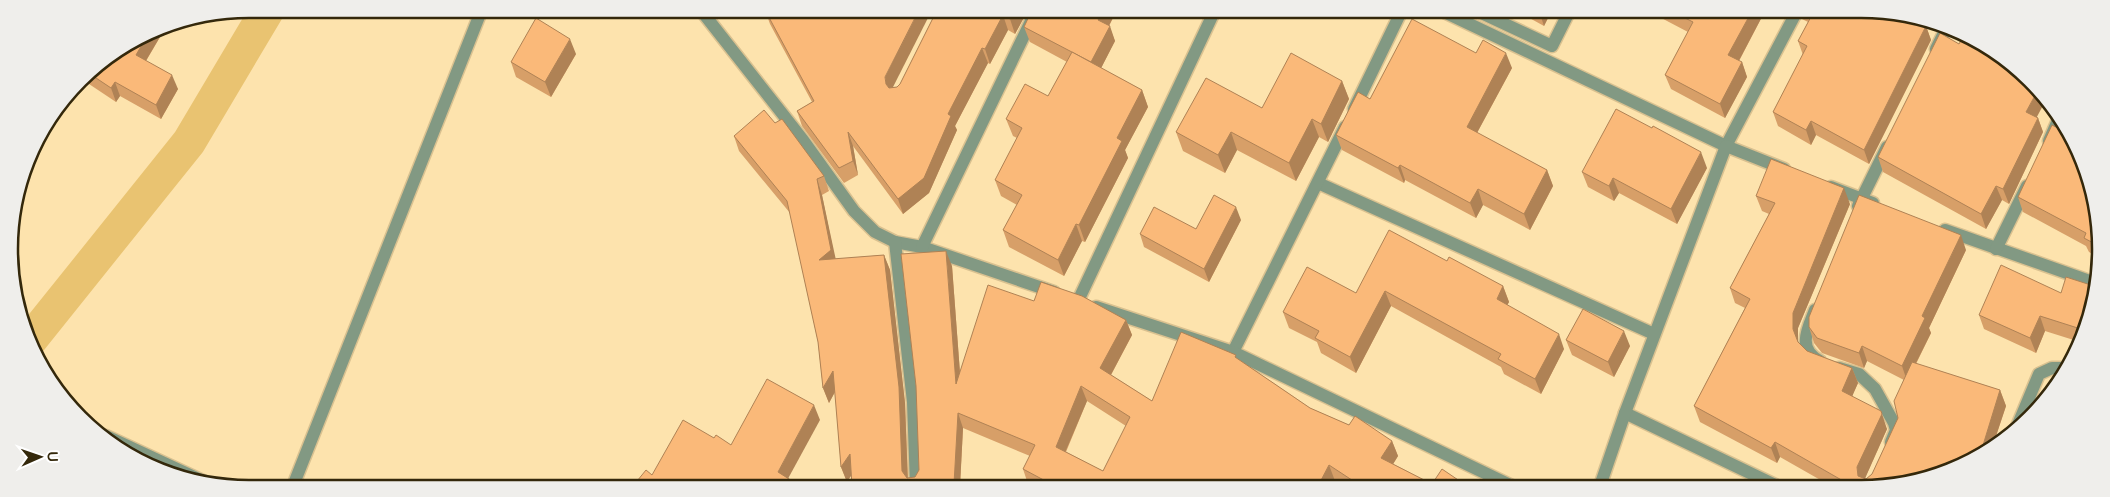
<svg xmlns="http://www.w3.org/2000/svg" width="2110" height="497" font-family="'Varela Round',sans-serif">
<rect width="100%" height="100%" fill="#fde3ad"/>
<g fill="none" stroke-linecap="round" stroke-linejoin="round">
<path stroke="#e9c371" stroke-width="34" d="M31,339l158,-197 79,-133"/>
<g stroke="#d9c190" stroke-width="15">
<g id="minor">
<path d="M700,9l103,131 51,71 21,21 20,10 27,5 132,45"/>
<path d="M1440,10l286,136 71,-135"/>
<path d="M1475,10l77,36 18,-36"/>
<path d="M1936,49l10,-20"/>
<path d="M1354,109l48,-99"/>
<path d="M2049,141l10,-23"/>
<path d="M1318,183l336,151"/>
<path d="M1831,187l42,16"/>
<path d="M1858,206l29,-59"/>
<path d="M1945,230l153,54"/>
<path d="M895,242l18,160 3,84"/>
<path d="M922,247l111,-230"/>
<path d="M1996,249l31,-63"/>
<path d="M1078,301l137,-291"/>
<path d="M1096,307l137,45 112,-225"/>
<path d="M1815,310c-7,18 -19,39 5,51"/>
<path d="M1233,352l279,134"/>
<path d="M1839,368l20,6 16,15 19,34 2,7 -5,12"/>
<path d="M1625,413l152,73"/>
<path d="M2016,429l23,-55 13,-6h15"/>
<path d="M106,436l99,46"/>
<path d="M293,486l189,-477"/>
<path d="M1600,486l25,-73 101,-267 58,23"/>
</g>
</g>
<use href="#minor" stroke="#829983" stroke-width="12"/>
</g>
<g fill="#d79f68" fill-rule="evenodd">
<path d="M765,10l128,77h4l3,-3 37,-74h91l-13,24 -7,-4 -18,34 -2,-1 -33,63 2,4 -28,63 -26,21 -50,-68 5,29 -14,8 -42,-57 -5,-15 15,-9 -42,-78z"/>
<path d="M1032,10h85l-8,16 6,15 -14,27 41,22 6,17 -23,43 3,8 -43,84 -3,-1 -18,35 -55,-29 -6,-17 14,-25 -16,-9 -6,-16 22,-42 -4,-2 -7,-17 42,-23 19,-34 -37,-20 -6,-15z"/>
<path d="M1515,10h37l-8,16z"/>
<path d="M1648,11h117l-26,50 3,1 5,15 -22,41 -54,-29 -6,-14 23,-43z"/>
<path d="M1799,11h94l30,10 -1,3 4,2 5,14 -62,124 -53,-29 -5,10 -33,-19 -5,-14 30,-57 -5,-14 10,-19 -6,-3z"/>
<path d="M167,25l-21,36 32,28 -17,30 -41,-23 -4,6 -33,-22 -4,9 -3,-2 14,-19z"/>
<path d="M1476,53l36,15 -35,65 70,37 6,16 -23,44 -47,-25 -7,13 -71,-38 -1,3 -62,-33 -6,-15 34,-36z"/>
<path d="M576,54l-25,43 -35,-20 -5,-15z"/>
<path d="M1342,81l7,18 -21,43 -9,-5 -23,44 -59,-31 -12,23 -42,-22 -7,-19 86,-24z"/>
<path d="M2037,117l1,1 5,14 -34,72 -7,-4 -16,29 -103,-57 -5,-15z"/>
<path d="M775,123l49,53 5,15 -7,4 13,64 49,-4 6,15 15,133 3,75 7,-1 4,-7 33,-204 8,107 74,-72 92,19 6,15 -21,40 41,26 86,-42 72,49 39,17 43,16 6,15 -5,8 39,20 35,2h-124l-8,-5 -3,5h-300l-4,-2 -5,-15 7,-13 -67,-28 -3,57 -109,-9 -4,6 -6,-15 -6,-75 -6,11 -6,-15 -5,-46 -28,-129 -51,-62 -5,-15zM1087,401l39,25 -23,45 -37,-19z"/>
<path d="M1707,168l-30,56 -58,-31 -5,8 -26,-14 -6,-15z"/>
<path d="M2093,187l5,70 -9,-5 -3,-6 -63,-34 -5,-15z"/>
<path d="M1756,196l94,8 -52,124v15l9,8 45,17 6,15 -6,13 35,33 -22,49 1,1 6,-5 26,-56 6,-38 -37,-19 -3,7 -42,-15 -8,-10 -5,-16 157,-77 -37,78 2,5 -15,31 84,26 6,16 -13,39 -26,19 -74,22h-62l-51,-29 -3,6 -77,-41 -6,-16 51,-98 -10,-5 -5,-15 39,-74 -7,-3z"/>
<path d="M1241,220l-32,62 -65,-35 -4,-13 56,-5z"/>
<path d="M1447,261l56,25 6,16 -2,3 57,44 -23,45 -37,-20 -3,-7 -110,-61 -35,67 -35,-20 -4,-11 -28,-14 -6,-16 73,-19z"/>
<path d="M2097,287l-17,55 -35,-11 -9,22 -52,-24 -5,-14 82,-22z"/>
<path d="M1566,340l64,6 -16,31 -42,-22z"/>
</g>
<g fill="#af8255">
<path d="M919,10h13l-41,81 -5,-7 -1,-7z"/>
<path d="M1015,10h13l-13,24 -5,-15z"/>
<path d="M1104,10h13l-13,25 -6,-15z"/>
<path d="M1539,10h13l-8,16 -5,-15z"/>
<path d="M1752,11h13l-31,59 -6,-15z"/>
<path d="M1003,15l5,15 -18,34 -5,-15z"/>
<path d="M1912,17l11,4 -6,12 -6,-15z"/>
<path d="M167,25l-26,44 -5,-14 14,-24 7,-4z"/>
<path d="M1110,26l5,15 -19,37 -6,-15z"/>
<path d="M1926,26l5,14 -62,124 -5,-14z"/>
<path d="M570,39l6,15 -25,43 -6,-15z"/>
<path d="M982,48l6,15 -33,63 2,4 -28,63 -26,21 -5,-15 50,-85z"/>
<path d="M1506,53l6,15 -40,74 -5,-15z"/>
<path d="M1742,62l5,15 -22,41 -5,-14z"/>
<path d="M172,75l6,14 -17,30 -5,-14z"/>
<path d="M83,78v2l-4,9 -2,-4z"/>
<path d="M1342,81l7,18 -21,43 -7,-18z"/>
<path d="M115,82l5,14 -4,6 -5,-14z"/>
<path d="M1142,90l6,17 -23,43 3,8 -43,84 -6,-17 38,-87z"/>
<path d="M2038,90l9,8 -15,28 -6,-14z"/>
<path d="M2038,118l5,14 -34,72 -6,-15z"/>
<path d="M1312,119l7,18 -23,44 -7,-18z"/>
<path d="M1811,121l5,14 -5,10 -5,-15z"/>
<path d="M848,132l5,14 5,29 -5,-14z"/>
<path d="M1231,132l6,18 -12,23 -7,-18z"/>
<path d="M1701,152l6,16 -30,56 -6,-15z"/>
<path d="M1400,165l5,15 -1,3 -6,-15z"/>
<path d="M1547,170l6,16 -23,44 -6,-16z"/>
<path d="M1613,178l6,15 -5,8 -5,-15z"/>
<path d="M817,179l5,16 15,70 -18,-5z"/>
<path d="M1996,186l6,14 -16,29 -5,-15z"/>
<path d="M1844,188l6,16 -52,124v17l-5,-16v-16z"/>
<path d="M1478,189l5,16 -7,13 -6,-15z"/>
<path d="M1236,207l5,13 -32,62 -5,-13z"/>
<path d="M1076,224l6,17 -18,35 -6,-16z"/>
<path d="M1961,235l5,15 -37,78 2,5 -24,48 -5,-15 20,-50z"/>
<path d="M946,251l6,15 10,134 -6,-16z"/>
<path d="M884,255l6,15 15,133 3,83 -6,-15z"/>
<path d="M1503,286l6,16 -7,13 -5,-16z"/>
<path d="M1385,291l6,15 -35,67 -6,-16z"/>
<path d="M2040,316l5,15 -9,22 -6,-15z"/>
<path d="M1126,320l6,15 -26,49 -6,-16z"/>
<path d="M1624,331l6,15 -16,31 -6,-15z"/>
<path d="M1559,334l5,15 -23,45 -6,-15z"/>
<path d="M1862,346l5,15 -3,7 -5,-15z"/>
<path d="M1852,368l6,15 -10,23 -6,-15z"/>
<path d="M833,371l5,15 -9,17 -6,-15z"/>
<path d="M1081,386l6,15 -26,61 -5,-15z"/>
<path d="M2000,390l6,16 -13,39 -13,10z"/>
<path d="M814,405l6,15 -36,66 -6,-14z"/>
<path d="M1881,411l6,18 -24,54 -5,-7 -1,-9z"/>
<path d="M958,413l5,15 -3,58 -6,-2z"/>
<path d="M1392,441l6,15 -11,18 -6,-16z"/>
<path d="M1775,442l5,15 -3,6 -6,-15z"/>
<path d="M850,454l5,15 -8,13 -6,-15z"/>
<path d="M1329,465l6,16 -3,5h-14z"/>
</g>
<g fill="#fab979" stroke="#af8255" fill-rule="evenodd">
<path d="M765,10h154l-34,67 1,7 3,4 8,-1 3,-3 37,-74h78l-5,9 -7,-4 -18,34 -3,-1 -34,66 3,2 -27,62 -26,21 -50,-67 5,29 -14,7 -42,-57 17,-10z"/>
<path d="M1032,10h72l-6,10 12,6 -19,36 -67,-35z"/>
<path d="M1671,11h81l-24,44 14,7 -22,42 -55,-29 28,-53z"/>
<path d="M1808,11h85l19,6 -1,1 15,8 -62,124 -53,-29 -5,9 -33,-18 34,-66 -9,-5 15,-28z"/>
<path d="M536,18l34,21 -25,43 -34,-20z"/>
<path d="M1412,19l64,34 7,-13 23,13 -39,74 80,43 -23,44 -46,-25 -8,14 -70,-38 -2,3 -62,-33 22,-43 12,7z"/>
<path d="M150,31l-14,24 36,20 -16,30 -41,-23 -4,6 -24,-16 3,-4z"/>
<path d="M1940,33l19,11 5,-9 18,6 56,49 -12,22 12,6 -35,71 -7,-3 -15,28 -103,-57z"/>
<path d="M1072,52l70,38 -25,48 5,3 -43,84 -3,-1 -18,36 -55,-30 19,-35 -27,-15 27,-52 -16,-9 19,-35 23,12z"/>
<path d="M1291,53l51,28 -21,43 -9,-5 -23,44 -58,-31 -13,23 -42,-23 30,-54 56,30z"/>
<path d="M1616,109l36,19 1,-2 48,26 -30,57 -58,-31 -4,8 -27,-14z"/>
<path d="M764,110l11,13 7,-4 42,57 -7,3 14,71 -12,10 65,-5 15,132 3,84 5,7 8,-1 4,-7 -3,-84 -15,-132 45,-3 10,133 32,-99 46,16 7,-19 41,14 44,24 -26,48 52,33 29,-69 55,23 -1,2 75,51 39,17 6,-9 37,25 -11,17 51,26 10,-15 25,17h-106l-32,-21 -11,21h-263l-32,-17 12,-24 -77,-32 -4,71 12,2h-114l-2,-32 -9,13 -8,-96 -10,17 -5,-46 -31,-141 -53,-65zM1081,386l49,31 -27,54 -47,-24z"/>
<path d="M2052,125l15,8 26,54 4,58 -13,-7 2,-5 -68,-36z"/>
<path d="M1771,159l73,29 -51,125v16l5,13 9,9 45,17 -10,23 39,20 1,3 -25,53 1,9 8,3 6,-5 26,-56 -4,-17 18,-39 88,28 -20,65 -13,9 -74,22h-39l-9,-4 -70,-40 -4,6 -77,-42 56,-107 -20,-11 45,-85 -19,-7z"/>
<path d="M1214,195l22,12 -32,62 -64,-35 14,-27 42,22z"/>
<path d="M1859,195l102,40 -39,81 3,2 -23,48 -40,-20 -3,7 -42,-15 -8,-11v-10z"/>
<path d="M1389,230l58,31 2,-4 54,29 -6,13 62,35 -24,45 -37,-20 3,-5 -116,-63 -35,66 -35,-19 4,-7 -36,-19 24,-45 49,26z"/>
<path d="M2001,265l60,28 5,-16 31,10 -13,43 -44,-14 -10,22 -51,-23z"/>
<path d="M1583,309l41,22 -16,31 -42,-22z"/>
<path d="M767,379l47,26 -36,67 22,14h-167l13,-16 6,5 31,-55 31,18 2,-3 15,10z"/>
</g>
<path d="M0 0H2110V497H0ZM249 18H1861A231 231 0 0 1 2092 249V249A231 231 0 0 1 1861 480H249A231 231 0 0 1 18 249V249A231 231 0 0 1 249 18Z" fill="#efeeeb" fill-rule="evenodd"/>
<path fill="none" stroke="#34280b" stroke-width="2.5" d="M249 18H1861A231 231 0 0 1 2092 249V249A231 231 0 0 1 1861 480H249A231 231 0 0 1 18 249V249A231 231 0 0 1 249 18Z"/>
<g transform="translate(40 457) rotate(88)" stroke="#ffffff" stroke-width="4" paint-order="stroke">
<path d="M0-4L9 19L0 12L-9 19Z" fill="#34280b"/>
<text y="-8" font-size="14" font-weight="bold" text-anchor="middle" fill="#34280b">U</text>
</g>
</svg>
